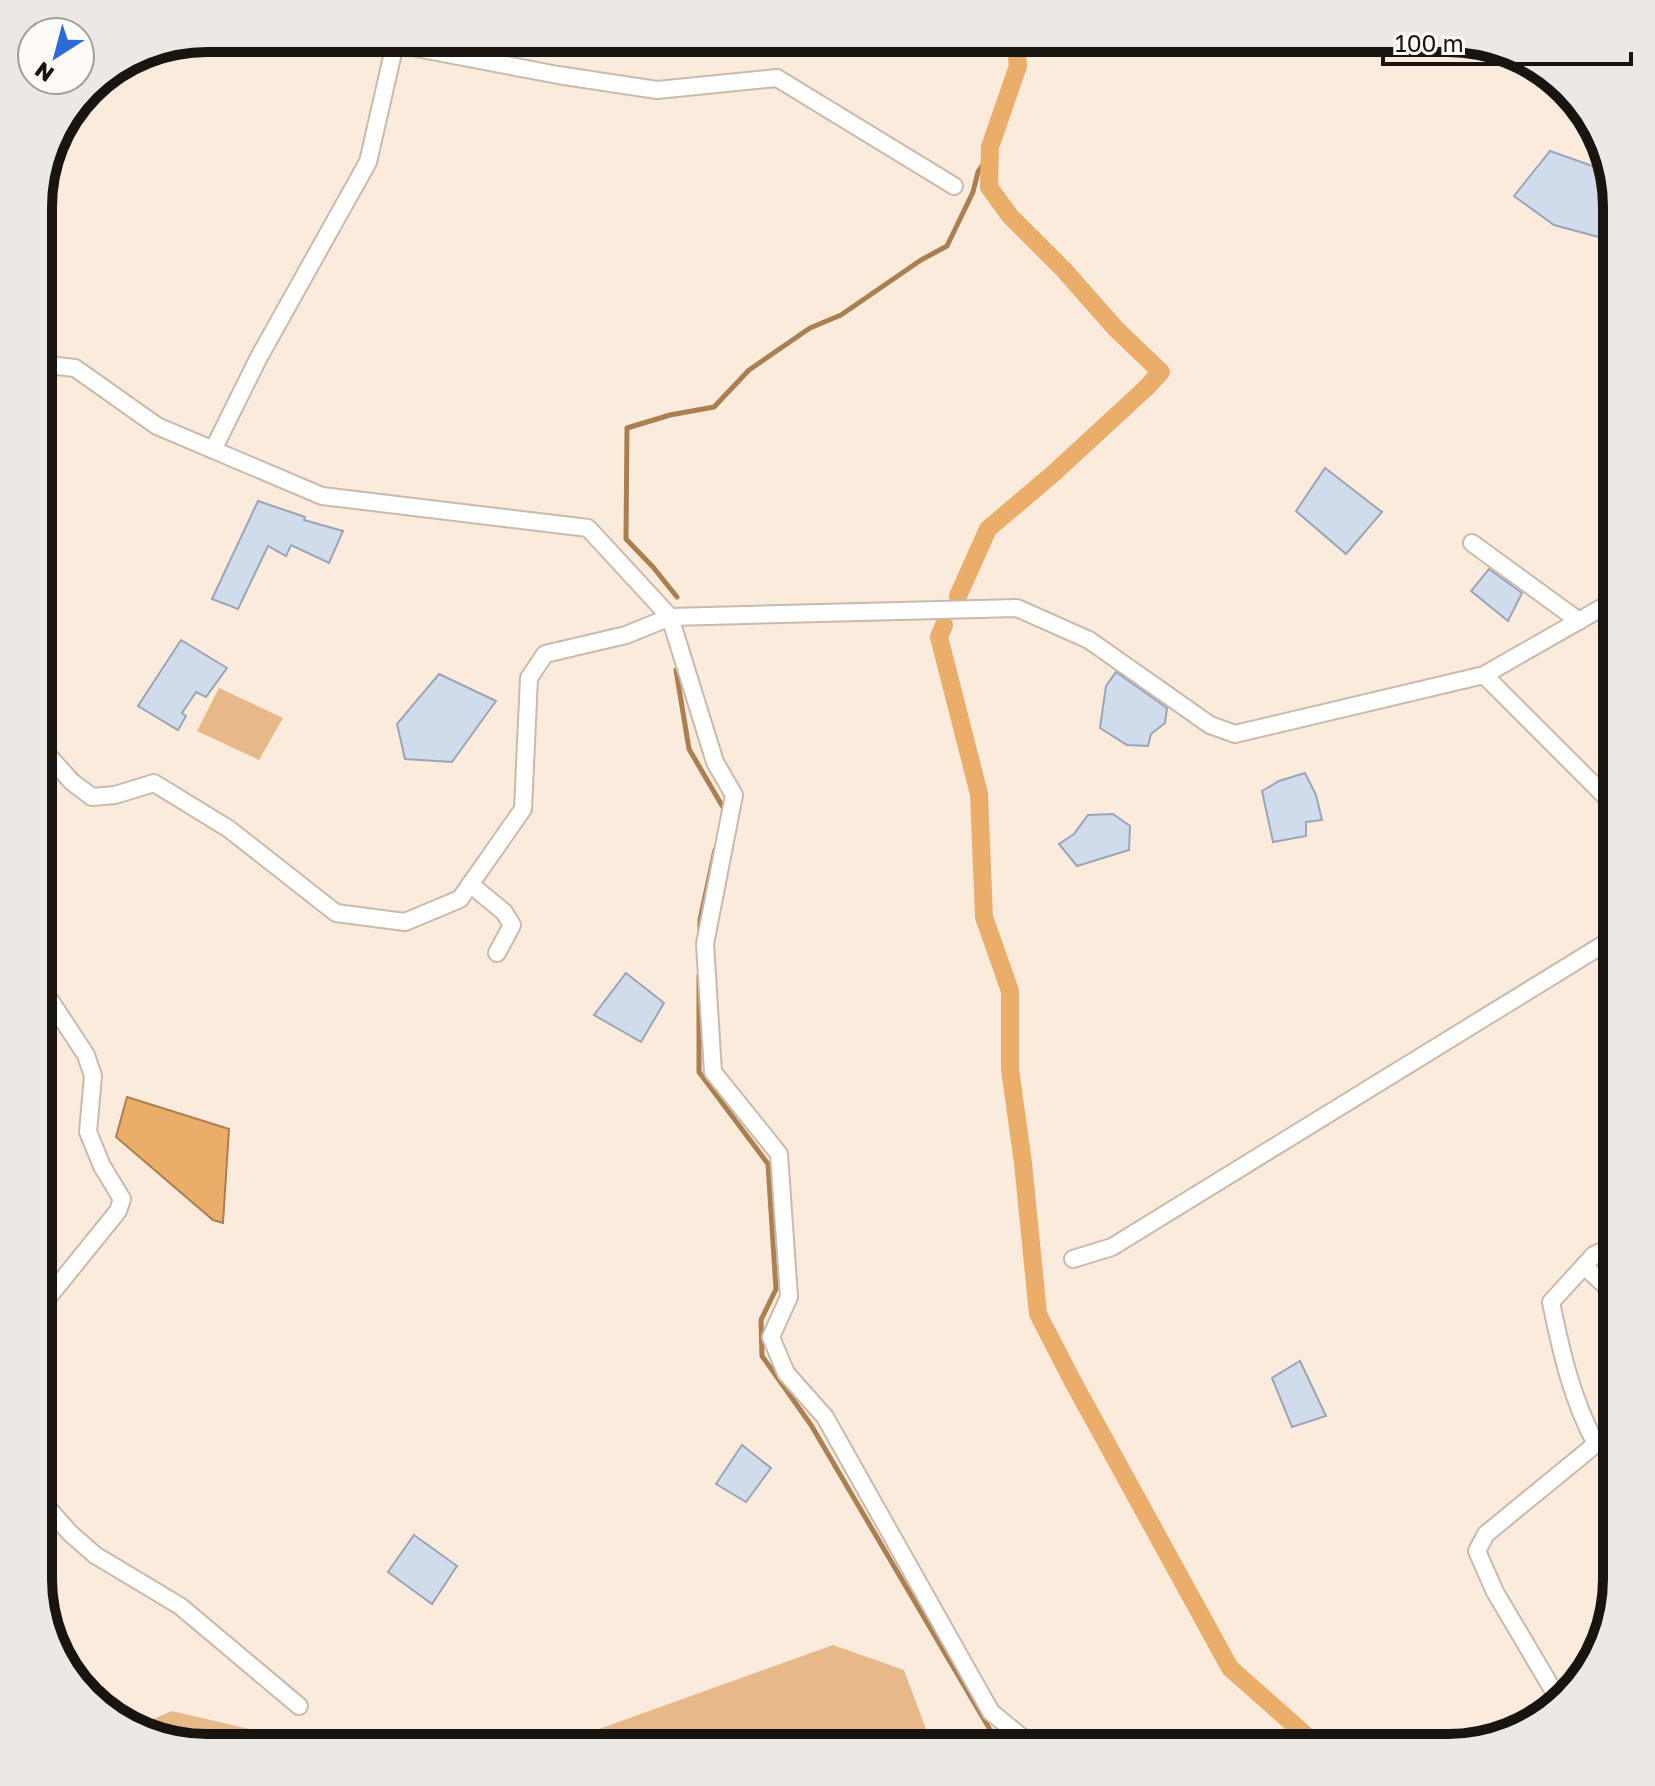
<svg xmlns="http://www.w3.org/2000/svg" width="1655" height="1786" font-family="'Golos Text',sans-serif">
<rect width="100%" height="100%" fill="#faebdc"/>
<g fill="#e7b988">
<path d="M219,688l64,30 -24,42 -62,-29z"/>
<path d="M833,1645l71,25 29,78h-387z"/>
<path d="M172,1711l160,37h-125l-77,-19z"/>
</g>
<path fill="#eaad6a" stroke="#ab7f4f" stroke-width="2" d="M127,1097l102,32 -6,94 -10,-3 -97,-83z"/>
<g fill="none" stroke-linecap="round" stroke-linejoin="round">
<g stroke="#ab7f4f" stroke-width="5">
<path d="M677,597l-24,-30 -27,-28 1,-111 43,-13 44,-8 35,-37 61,-42 31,-13 80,-55 26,-14 26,-54 5,-20 12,-18"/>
<path d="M676,670l13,79 35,60 -1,4"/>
<path d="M700,934v-14l15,-70"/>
<path d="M699,976v96l69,92 8,125 -15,31 1,36 49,69 181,308 17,15"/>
</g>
<g stroke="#eaad6a" stroke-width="18">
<path d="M958,596l30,-67 66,-56 91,-84 16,-17 -45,-43 -52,-59 -54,-54 -21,-29 1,-40 28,-81 -3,-28"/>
<path d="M944,625l-5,12 40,157 5,123 26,74v78l13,94 15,151 34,66 158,288 90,80"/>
</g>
</g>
<g fill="#d0dbec" stroke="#9ba5b6" stroke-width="2">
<path d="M1550,151l54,19 13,37v35l-63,-17 -40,-29z"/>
<path d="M1325,468l57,44 -36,42 -50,-43z"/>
<path d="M258,501l47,16 -1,3 39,11 -14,32 -38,-18 -5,11 -18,-10 -30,63 -26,-10z"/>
<path d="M1489,569l33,24 -14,28 -37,-30z"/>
<path d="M181,640l46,28 -21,29 -10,-5 -14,21 4,3 -8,14 -40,-24z"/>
<path d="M1116,672l51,36 -2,15 -14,11 -3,12 -21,-1 -27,-17 6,-42z"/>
<path d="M439,674l57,27 -44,61 -47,-3 -8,-35z"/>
<path d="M1305,773l11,22 6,25 -16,2v14l-33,6 -11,-51 17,-10z"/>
<path d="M1113,814l17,12 -1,24 -52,16 -18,-22 15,-10 14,-19z"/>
<path d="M626,973l38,30 -23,39 -47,-27z"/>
<path d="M1300,1361l26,55 -34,11 -20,-49z"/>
<path d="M742,1445l29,23 -25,34 -30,-18z"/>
<path d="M414,1535l43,31 -25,38 -44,-32z"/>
</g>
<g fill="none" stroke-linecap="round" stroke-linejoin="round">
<g stroke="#c9baac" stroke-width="20">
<g id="minor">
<path d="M387,38l8,6 163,31 99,15 120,-12 177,108"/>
<path d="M38,364l37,4 82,58 165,70 266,32 82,89 45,145 19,33 -29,149 8,128 66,82 10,143 -18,40 15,36 39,44 166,295 44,36"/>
<path d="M213,450l46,-93 109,-195 27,-118"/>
<path d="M1472,543l107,78"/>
<path d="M1484,675l133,133"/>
<path d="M38,744l34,38 20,15 23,-2 39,-12 75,46 107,84 69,9 55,-23 63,-90 6,-131 16,-24 81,-19 44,-18 347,-9 72,32 121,85 25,9 249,-59 133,-76"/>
<path d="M470,884l34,28 8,13 -15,28"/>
<path d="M1073,1259l39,-12 505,-311"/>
<path d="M1584,1266l33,30"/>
<path d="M38,1310l80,-99 4,-12 -20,-33 -14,-34 5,-56 -7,-21 -48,-73"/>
<path d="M38,1497l32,36 25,22 85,51 119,100"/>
<path d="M1558,1705l-5,-15 -58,-98 -18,-41 9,-17 110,-90c-24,-44 -35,-93 -45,-142l43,-47 23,-11"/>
</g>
</g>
<use href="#minor" stroke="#fff" stroke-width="16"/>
</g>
<path d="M0 0H1655V1786H0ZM207 52H1448A155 155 0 0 1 1603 207V1579A155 155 0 0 1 1448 1734H207A155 155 0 0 1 52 1579V207A155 155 0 0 1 207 52Z" fill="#ece9e5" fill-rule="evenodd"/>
<path fill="none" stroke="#19140f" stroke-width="10" d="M207 52H1448A155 155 0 0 1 1603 207V1579A155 155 0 0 1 1448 1734H207A155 155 0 0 1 52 1579V207A155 155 0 0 1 207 52Z"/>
<g transform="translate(56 56) rotate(216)"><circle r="38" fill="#fefbf8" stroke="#a29f9b" stroke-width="2"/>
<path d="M0-6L14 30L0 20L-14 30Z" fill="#2b6cd8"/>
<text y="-12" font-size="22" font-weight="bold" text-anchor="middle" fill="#19140f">N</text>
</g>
<path d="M1383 52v12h248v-12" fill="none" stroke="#19140f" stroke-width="4"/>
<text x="1395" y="52" font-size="24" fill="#19140f" stroke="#fefbf8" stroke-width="6" paint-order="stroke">100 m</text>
</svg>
